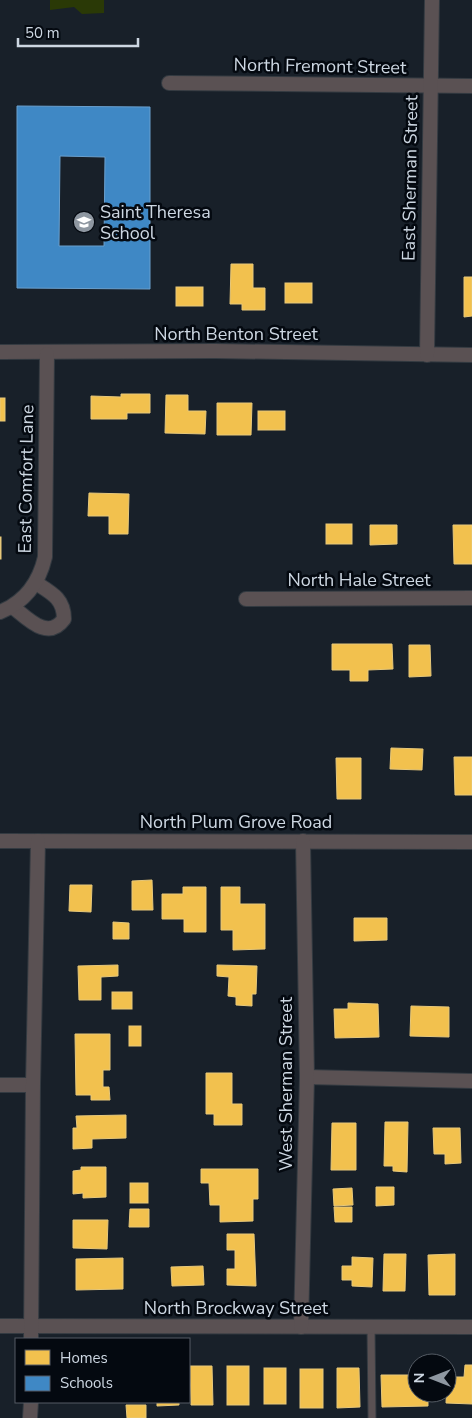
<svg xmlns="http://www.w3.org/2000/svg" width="472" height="1418" font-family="'Nunito Sans',sans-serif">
<rect width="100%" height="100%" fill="#182029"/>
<path fill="#2a3906" d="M50,0h54v13l-22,1 -8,-7 -24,3z"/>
<g fill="#f2c14e" stroke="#e7c87a">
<path d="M231,264h22v24h12v22h-23v-6h-12z"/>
<path d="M464,277h8v39l-8,1z"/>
<rect x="285" y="283" width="27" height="20"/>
<rect x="176" y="287" width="27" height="19"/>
<path d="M121,394h29v19h-23v6h-36v-23l30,1z"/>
<path d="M166,395h22v16h18l-1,23 -40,-1z"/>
<rect x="0" y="398" width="5" height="23"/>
<path d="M217,403h35l-1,32h-34z"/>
<rect x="258" y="411" width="27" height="19"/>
<path d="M89,493l40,1 -1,40h-19v-18h-21z"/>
<rect x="326" y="524" width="26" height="20"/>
<path d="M370,525h27v19l-27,1z"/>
<path d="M453,525h19v39h-18z"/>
<rect x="0" y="537" width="1" height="22"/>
<path d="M332,644h60l1,25 -25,1v11h-18v-11h-18z"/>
<path d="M409,645h21l1,31 -22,1z"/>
<path d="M391,748l32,1 -1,21 -32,-1z"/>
<path d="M454,757h18v38h-17z"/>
<path d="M336,758h25v41h-24z"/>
<path d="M152,880l1,30h-21v-29z"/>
<path d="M70,885h22l-1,27 -22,-1z"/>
<path d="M183,887h23v45h-22v-13h-22v-25h21z"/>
<path d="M221,887h19v17h25v45l-32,1v-20h-12z"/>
<path d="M354,918h33v22l-33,1z"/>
<path d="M113,922l16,1v16h-16z"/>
<path d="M118,965v11l-17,1v23h-22l-1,-34z"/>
<path d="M217,965l40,1 -1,28h-4v12l-16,-1v-8l-8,-1 1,-19 -12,-1z"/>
<rect x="112" y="992" width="20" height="17"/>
<path d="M348,1003l30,1 1,33 -44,1 -1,-29h14z"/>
<path d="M411,1006l38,1v30l-39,-1z"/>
<rect x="129" y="1026" width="12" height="20"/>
<path d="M75,1034h35v36h-7v17h6l1,13h-19v-5h-15z"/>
<path d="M206,1073h26v31h10v21h-28v-11h-8z"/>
<path d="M126,1115v23l-34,1v9l-19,1v-21h4l-1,-12z"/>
<path d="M385,1122h23l-1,50 -14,-1v-5h-9z"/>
<path d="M332,1123h24v47h-25z"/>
<path d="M433,1128h27l1,35 -16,1v-10h-11z"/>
<path d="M81,1167h25v30l-23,1v-5l-10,1v-23l8,-1z"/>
<path d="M201,1169h57v30h-5v22l-33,1v-17h-10l-1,-22h-8z"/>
<rect x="130" y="1183" width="18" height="20"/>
<path d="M376,1187h18v18l-18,1z"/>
<path d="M352,1188l1,17 -19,1 -1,-17z"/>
<path d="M334,1207h18v15h-17z"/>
<path d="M130,1209h19v18h-20z"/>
<path d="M73,1220h35l-1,29 -34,-1z"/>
<path d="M227,1234h27l2,52 -29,-1v-16h8v-19h-8z"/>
<path d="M384,1254h22l-1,37h-22z"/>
<path d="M455,1254v41h-26l-1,-40z"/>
<path d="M352,1257l21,1 -1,29 -20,-1v-6h-10v-14h10z"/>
<path d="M123,1258v31l-47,1v-31z"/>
<path d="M203,1266l1,19 -32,1 -1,-19z"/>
<path d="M465,1365h7v39l-26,-1 1,-26h17z"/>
<path d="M190,1366h22l1,39h-22z"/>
<rect x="227" y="1366" width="22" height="39"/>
<rect x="264" y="1368" width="22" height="36"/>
<path d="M337,1368h22l1,39 -23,1z"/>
<rect x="300" y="1369" width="23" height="39"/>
<path d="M381,1375h36v18h11v13l-46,1z"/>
<path d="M157,1402h22v3l-22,1z"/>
<path d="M126,1405h20v13h-19z"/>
</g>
<path fill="#3f88c5" stroke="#6aa0ce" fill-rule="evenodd" d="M17,106l133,1v182l-133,-1zM60,156l45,1 -1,89h-45z"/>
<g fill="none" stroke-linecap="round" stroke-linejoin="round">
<g stroke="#333a41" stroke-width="9">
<path id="service" d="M371,1327l1,91"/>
</g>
<g stroke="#333a41" stroke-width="16">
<g id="minor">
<path d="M169,83l303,3"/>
<path d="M0,352l215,-1 257,4"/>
<path d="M427,355l5,-355"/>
<path d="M246,599l226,-1"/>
<path d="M13,607c15,12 35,34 51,12 0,-20 -12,-26 -28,-36"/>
<path d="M0,612c25,-10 39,-29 45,-55l2,-203"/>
<path d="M0,841l472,1"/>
<path d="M307,1077l165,4"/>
<path d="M0,1085h33"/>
<path d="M0,1326l472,1"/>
<path d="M301,1327l6,-250 -4,-236"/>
<path d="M31,1339l2,-254 5,-244"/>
<path d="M30,1418l1,-16"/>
</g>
</g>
<use href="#service" stroke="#5a5153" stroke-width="7"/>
<use href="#minor" stroke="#5a5153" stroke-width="14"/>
</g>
<defs>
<g id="school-disc" transform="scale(1.125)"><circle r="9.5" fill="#8e97a1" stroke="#040910"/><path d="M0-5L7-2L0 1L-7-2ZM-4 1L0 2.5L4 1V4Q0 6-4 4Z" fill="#fff"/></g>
</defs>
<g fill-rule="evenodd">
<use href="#school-disc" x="84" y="222"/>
</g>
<g text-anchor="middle" stroke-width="5" stroke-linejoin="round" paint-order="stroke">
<g font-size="18" fill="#cdd7e2" stroke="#040910">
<text transform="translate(320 66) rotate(1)" y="6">North Fremont Street</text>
<text transform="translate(410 178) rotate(-89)" y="6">East Sherman Street</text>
<text x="236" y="340">North Benton Street</text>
<text transform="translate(26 479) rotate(-89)" y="6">East Comfort Lane</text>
<text x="359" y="586">North Hale Street</text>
<text x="236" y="828">North Plum Grove Road</text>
<text transform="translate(286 1084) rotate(-90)" y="6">West Sherman Street</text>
<text x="236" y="1314">North Brockway Street</text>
</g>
<g font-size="18" fill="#cdd7e2" stroke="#040910" text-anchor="start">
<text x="100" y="218">Saint Theresa<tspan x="100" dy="21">School</tspan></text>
</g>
</g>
<rect x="15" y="1338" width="175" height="65" fill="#040910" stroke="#545b64"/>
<rect x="25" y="1350" width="25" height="15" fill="#f2c14e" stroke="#545b64"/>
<text x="60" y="1363" font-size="15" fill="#cdd7e2">Homes</text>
<rect x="25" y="1376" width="25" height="15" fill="#3f88c5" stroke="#545b64"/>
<text x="60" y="1388" font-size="15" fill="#cdd7e2">Schools</text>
<g transform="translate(432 1378) rotate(270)"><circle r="24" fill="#040910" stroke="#545b64"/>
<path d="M0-4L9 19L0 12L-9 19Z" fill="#8e97a1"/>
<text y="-8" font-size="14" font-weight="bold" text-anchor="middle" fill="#cdd7e2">N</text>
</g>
<path d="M18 38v8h120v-8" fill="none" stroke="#cdd7e2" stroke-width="2.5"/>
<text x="25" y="38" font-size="15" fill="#cdd7e2" stroke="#040910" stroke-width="4" paint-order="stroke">50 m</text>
</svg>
